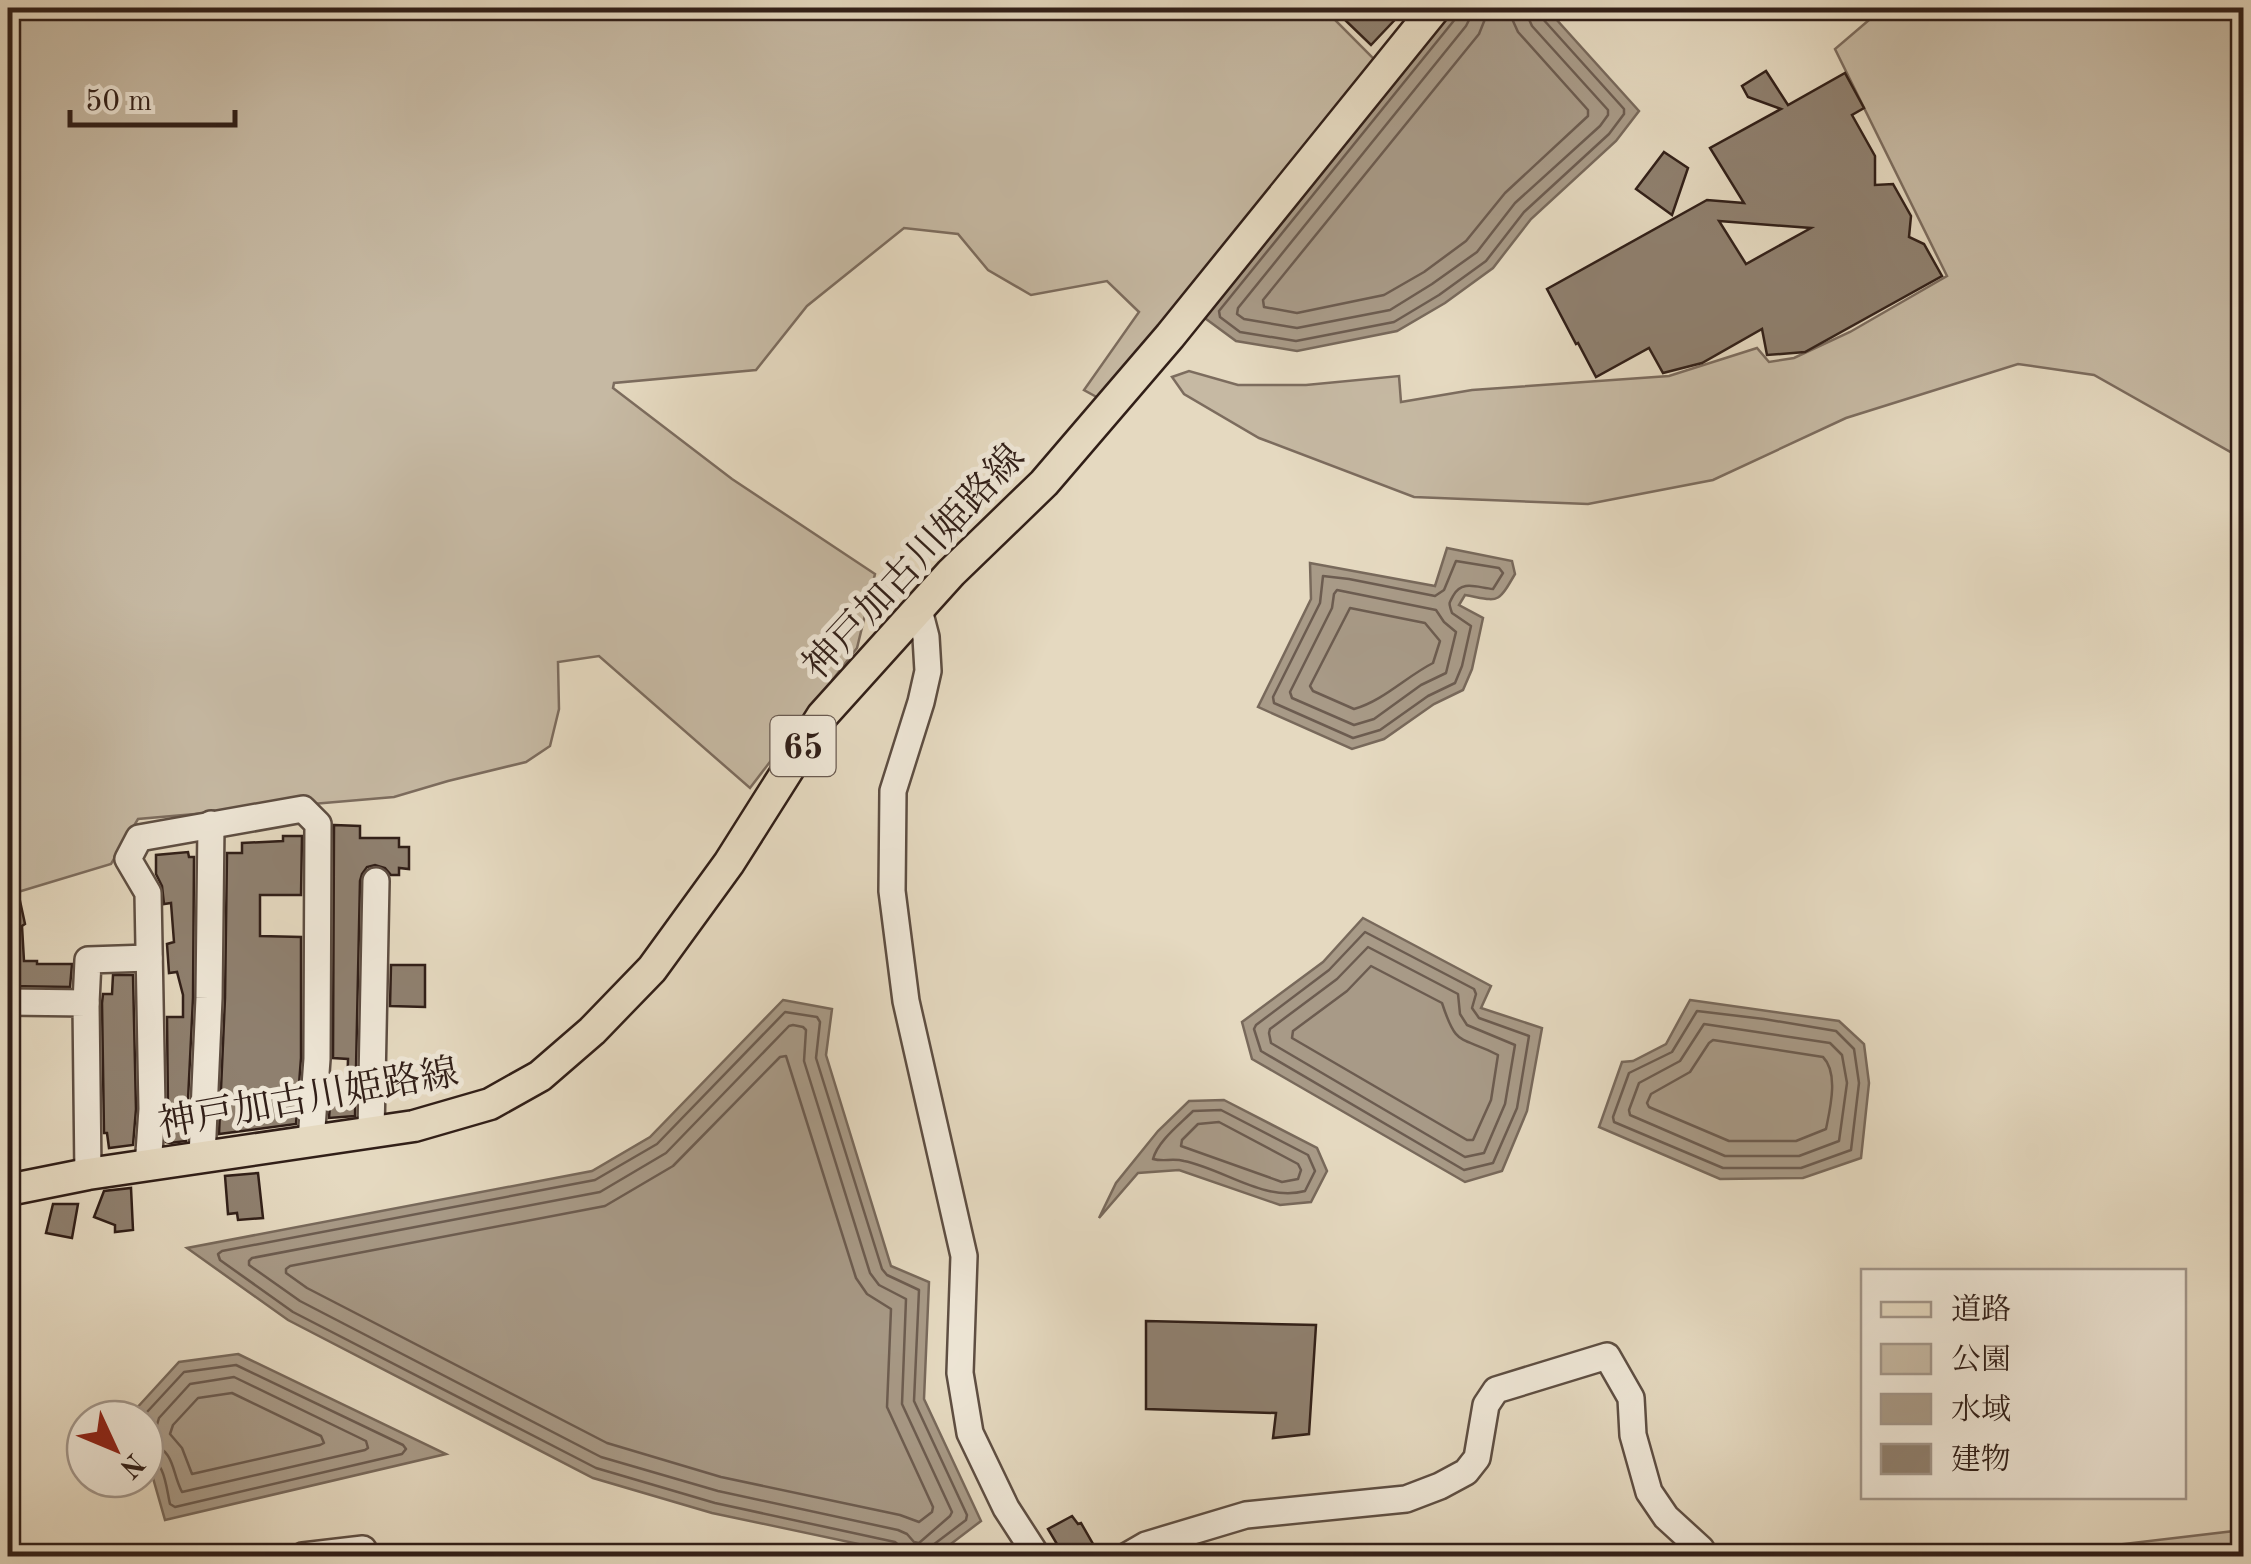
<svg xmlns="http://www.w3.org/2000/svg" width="2251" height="1564" font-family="'Old Standard TT','Noto Serif JP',serif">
<rect width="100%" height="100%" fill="#e5d9c0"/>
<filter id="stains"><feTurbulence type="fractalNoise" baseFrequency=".002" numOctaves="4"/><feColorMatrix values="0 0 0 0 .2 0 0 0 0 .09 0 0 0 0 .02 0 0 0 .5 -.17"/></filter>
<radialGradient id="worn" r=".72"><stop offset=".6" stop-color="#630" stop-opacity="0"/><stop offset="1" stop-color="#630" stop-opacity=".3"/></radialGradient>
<g fill="#c6b9a3" stroke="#7c6c5e" stroke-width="2.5">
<path d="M8,8h1339l-11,13 38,38 -124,159 -148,182 -18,-10 55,-78 -32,-31 -76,14 -43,-25 -30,-36 -54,-6 -97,78 -51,64 -142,13 -1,5 119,91 143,95 -18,74 -107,140 -151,-132 -41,6 1,47 -9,37 -24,16 -78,19 -54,16 -256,22 -27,45 -103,31z"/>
<path d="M1883,8h360v451l-149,-84 -76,-11 -172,54 -133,62 -125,24 -174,-7 -155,-59 -75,-44 -12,-17 17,-6 49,14h68l93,-9 2,26 71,-12 197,-14 88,-28 12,14 25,-4 56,-26 97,-56 -112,-227z"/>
<path d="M2243,1530v26h-143l-2,-9z"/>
</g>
<g fill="#a89a87" stroke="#78695b" stroke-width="2.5">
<path d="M1452,8h94l93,103 -23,30 -85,78 -38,49 -48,35 -48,28 -100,20 -61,-10 -34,-25z"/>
<path d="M1447,548l65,13 3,13c-18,31 -16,27 -50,21l-6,10 24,13 -11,51 -9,21 -29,14 -50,35 -32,10 -94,-42 53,-108 -1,-36 125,23z"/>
<path d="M1363,918l128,68 -10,22 61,20 -15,83 -25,60 -37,11 -213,-123 -10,-37 81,-60z"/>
<path d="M783,1000l49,9 -6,46 65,211 38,16 -5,117 57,122 -46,35h-20l-203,-43 -119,-35 -305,-158 -101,-72 405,-77 58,-34z"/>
<path d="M1690,1000l149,21 25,23 5,39 -8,75 -58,20 -83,1 -121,-52 23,-65 11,-1 33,-17z"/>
<path d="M1224,1100l93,48 10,23 -16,31 -31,3 -101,-35 -41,3 -39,45 17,-35 42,-52 31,-30z"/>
<path d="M238,1354l208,100 -281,66 -20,-70v-31h-9l-2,-8 45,-49z"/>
</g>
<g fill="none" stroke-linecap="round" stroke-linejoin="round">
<g stroke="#6c5c50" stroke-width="2.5">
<path d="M1459,8l-3,10 -237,293 1,6 20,15 56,9 98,-19 45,-27 47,-34 38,-49 85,-78 15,-20v-5l-82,-91 -3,-10"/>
<path d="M1471,8l-1,10 -4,8 -228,282 -1,6 7,5 53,9 93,-18 42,-26 45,-32 38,-49 85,-77 8,-11v-5l-76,-84 -4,-9 -1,-9"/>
<path d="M1486,8l-1,11 -6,15 -216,266 1,7 33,6 87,-18 40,-23 42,-31 39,-48 83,-77v-6l-70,-78 -5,-11 -1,-13"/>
<path d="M1456,561l43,7 4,5 -10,16c-15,-1 -31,-10 -40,7 -5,9 -4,7 -1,17l19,13 -9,40 -7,17 -27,13 -48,34 -27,8 -79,-35 -1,-6 47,-94 3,-27 26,3 86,17 9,-6z"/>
<path d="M1337,590l99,20 8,12 12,10 -10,41 -25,12 -47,34 -20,6 -62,-27 -2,-6 42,-84 2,-14z"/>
<path d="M1350,608l75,15 15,18 -7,22c-26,13 -50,38 -79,46l-41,-18 -3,-5z"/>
<path d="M1365,932l109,57 2,5 -4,14 7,10 50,18 -12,72 -24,55 -29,7 -203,-119 -7,-22 2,-4 73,-55z"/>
<path d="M1368,947l90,47 2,20 7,11 48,20 -10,59 -21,49 -19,4 -194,-114 -2,-10 1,-4 67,-50z"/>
<path d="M1371,966l71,37c15,46 18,32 56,52l-7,45 -18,40h-6l-175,-102 1,-7 54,-40z"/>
<path d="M1697,1011l67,8 72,12 18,18 5,34 -8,67 -50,18h-78l-109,-46 -1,-5 16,-44 43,-21z"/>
<path d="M1704,1024l126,19 12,12 5,28 -8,58 -40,15h-74l-95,-41 -1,-5 10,-27 41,-22z"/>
<path d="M793,1025l10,2 3,3 -2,31 66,212 9,12 27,14 -4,105 50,108 -2,4 -31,27 -5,-1 -7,-8 -9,-4 -180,-39 -117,-34 -301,-156 -51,-36v-4l3,-3 348,-66 66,-39 123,-127z"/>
<path d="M1713,1040l110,17c16,16 7,52 3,72l-30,12h-67l-80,-34 -2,-4 4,-9 39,-22 19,-29z"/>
<path d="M786,1056l70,222 11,16 24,15 -4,98 46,100 -1,5 -13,10 -19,-7 -179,-38 -114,-34 -300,-155 -21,-15v-4l4,-3 315,-60 68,-40 107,-109z"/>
<path d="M1221,1110l87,45 7,16 -10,20c-41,11 -81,-22 -121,-30 -11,-3 -21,1 -31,-2 5,-18 26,-34 40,-48z"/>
<path d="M1219,1122l79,42 3,6 -3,9 -16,3 -101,-36 1,-6 16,-16z"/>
<path d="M234,1377l132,64 2,7 -3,2 -183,42c-11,-21 -6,-40 -32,-49l-1,-6 7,-9 3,-10 31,-34z"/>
<path d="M232,1393l89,43 3,7 -4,2 -128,29 -10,-26 -12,-14 3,-9 25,-27z"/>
<path d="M145,1420l2,-8 37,-40 52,-7 167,80 3,4 -4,5 -227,53 -5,-3c-4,-17 -5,-45 -25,-48"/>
<path d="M904,1556l-2,-8 -7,-6 -180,-39 -119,-35 -303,-156 -73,-52 -2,-6 4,-3 373,-71 62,-36 128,-132 32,5 3,5 -4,36 66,211 5,6 32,15 -5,111 53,114 -1,5 -33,25 -3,11"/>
</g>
</g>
<g fill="#8f806f" stroke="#311f18" stroke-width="2.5" fill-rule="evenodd">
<path d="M1357,8h49l-35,37 -26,-25z"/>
<path d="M1766,71l22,34 57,-32 19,35 -12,7 23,41v29l18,-1 18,32 -2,21 15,7 18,32 -137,76 -38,3 -5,-26 -60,34 -39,10 -14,-25 -53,29 -18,-34 -2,1 -29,-55 160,-89 37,3 -34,-55 71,-39 -33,-12 -6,-11zM1719,221l92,7 -65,36z"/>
<path d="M1664,152l24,16 -16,47 -36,-26z"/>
<path d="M334,825l26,1v12h39v9h10v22l-10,-1v7h-8l-6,-7 -10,-3 -8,2 -5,7 -2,7 -5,235 -26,2 2,-25h16l1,-34 -15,-1z"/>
<path d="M283,836h19l-1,59h-41v41l41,1v121l-5,66 -77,10 6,-136 2,-145h15v-10l41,-2z"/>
<path d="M188,852l1,5h5l-1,141 -7,143 -16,2 -4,-1 2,-33 -1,-92h16v-22l-6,-23 -8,1 -2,-29 7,-2 -3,-39 -7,1 -2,-18 -6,-12v-19z"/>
<path d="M15,878l10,46 -3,2 2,35h13v3h35l-2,23 -62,-1v-107z"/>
<path d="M391,965h34v42l-35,-1z"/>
<path d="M113,975h20l3,134 -3,36 -24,3 -2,-15h-3l-2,-130 1,-9h9z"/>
<path d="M258,1173l5,45 -25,2 -1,-7 -9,1 -3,-38z"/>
<path d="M131,1188l2,42 -18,2v-7l-21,-8 10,-26z"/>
<path d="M53,1204h25l-6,34 -26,-5z"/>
<path d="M1146,1321l170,4 -7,109 -36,4 3,-25 -130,-4z"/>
<path d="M1072,1516l6,8 3,-1 12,21 -4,12h-25l-16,-27z"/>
</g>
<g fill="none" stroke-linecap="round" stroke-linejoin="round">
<g stroke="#5e4e42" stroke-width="30">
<g id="minor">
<path d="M919,610l7,27 2,34 -7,31 -28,89 -1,100 14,110 58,255 -4,117 10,60 36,75 31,48"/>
<path d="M8,1002l78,1 2,171"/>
<path d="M86,1003l2,-43 61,-2"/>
<path d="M371,1132l5,-251"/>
<path d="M202,1157l7,-159 2,-174"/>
<path d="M148,1167l4,-58 -4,-216 -20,-34 11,-21 164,-29 15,15 -1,235 -6,82"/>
<path d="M303,1556l60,-7"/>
<path d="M1127,1556l19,-11 100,-30 160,-16 34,-13 26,-14 11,-14 9,-53 10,-15 111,-34 24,42 2,37 16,57 17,25 35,32 3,7"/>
</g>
</g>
<g stroke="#311f18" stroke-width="35">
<path id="major" d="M8,1190l80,-16 326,-48 76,-22 50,-28 52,-45 60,-62 77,-106 93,-147 129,-143 93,-90 126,-147 265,-328"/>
</g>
<use href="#minor" stroke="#eee6d6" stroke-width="25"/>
<use href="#major" stroke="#e5d9c0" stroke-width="30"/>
</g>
<g text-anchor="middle" stroke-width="10" stroke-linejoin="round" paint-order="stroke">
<rect fill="#eee6d6" stroke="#6a5b51" stroke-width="2.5" x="770.5" y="716" width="65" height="60" rx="8"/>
<g font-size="35" font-weight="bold" fill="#311f18">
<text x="803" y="758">65</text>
</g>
<g font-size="38" fill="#311f18" stroke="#eee6d6">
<text transform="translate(913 561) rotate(-47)" y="13">神戸加古川姫路線</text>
<text transform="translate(308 1097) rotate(-10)" y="13">神戸加古川姫路線</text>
</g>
</g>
<rect width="2251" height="1564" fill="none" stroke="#e5d9c0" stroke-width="40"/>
<rect x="10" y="10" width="2231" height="1544" fill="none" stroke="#311f18" stroke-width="5"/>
<rect x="20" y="20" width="2211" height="1524" fill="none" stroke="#311f18" stroke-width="2.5"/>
<rect x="1861" y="1269" width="325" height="230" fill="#eee6d6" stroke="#a2968a" stroke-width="2.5"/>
<rect x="1881" y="1302" width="50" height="15" fill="#e5d9c0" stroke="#a2968a" stroke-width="2.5"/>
<text x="1951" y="1319" font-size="30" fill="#311f18">道路</text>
<rect x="1881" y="1344" width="50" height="30" fill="#c6b9a3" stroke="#a2968a" stroke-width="2.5"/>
<text x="1951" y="1369" font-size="30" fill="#311f18">公園</text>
<rect x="1881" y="1394" width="50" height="30" fill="#a89a87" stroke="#a2968a" stroke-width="2.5"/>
<text x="1951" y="1419" font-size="30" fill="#311f18">水域</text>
<rect x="1881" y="1444" width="50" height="30" fill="#8f806f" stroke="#a2968a" stroke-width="2.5"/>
<text x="1951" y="1469" font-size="30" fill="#311f18">建物</text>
<g transform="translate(115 1449) rotate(134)"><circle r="48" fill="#eee6d6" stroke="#a2968a" stroke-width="2.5"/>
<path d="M0-8L18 38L0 25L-18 38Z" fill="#8f2418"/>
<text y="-15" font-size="28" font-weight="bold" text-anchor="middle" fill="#311f18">N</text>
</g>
<path d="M70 110v15h165v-15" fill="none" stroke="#311f18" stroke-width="5"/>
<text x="85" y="110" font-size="30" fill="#311f18" stroke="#eee6d6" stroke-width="8" paint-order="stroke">50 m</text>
<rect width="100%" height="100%" filter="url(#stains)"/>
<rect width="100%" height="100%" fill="url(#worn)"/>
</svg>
